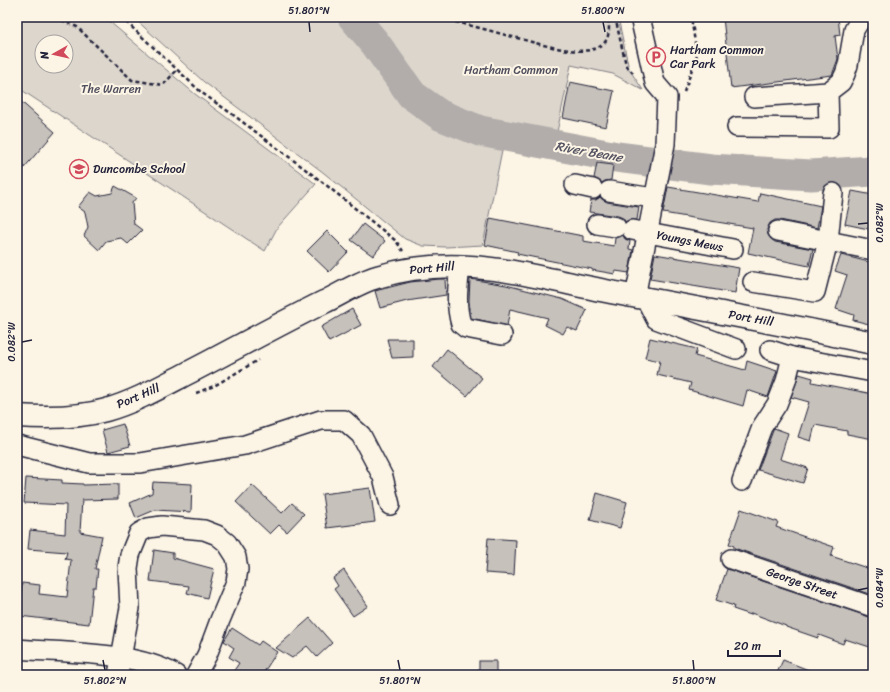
<svg xmlns="http://www.w3.org/2000/svg" width="890" height="692" font-family="Sriracha,sans-serif">
<rect width="100%" height="100%" fill="#fcf5e5"/>
<filter id="ink" filterUnits="userSpaceOnUse"><feTurbulence type="fractalNoise" baseFrequency=".025" numOctaves="2"/><feDisplacementMap in="SourceGraphic" scale="8" xChannelSelector="R" yChannelSelector="G"/><feConvolveMatrix kernelMatrix="1 2 1 2 8 2 1 2 1" color-interpolation-filters="sRGB"/></filter>
<g filter="url(#ink)">
<g fill="#dcd6cc" stroke="#7f7c84" fill-rule="evenodd">
<path d="M17,17h87l91,77 121,90 -39,44 -12,23 -248,-164zM42,42h24v24h-24z"/>
<path d="M133,17h205l19,18 34,48 24,29 24,18 22,7 42,8 -20,100 -37,2 -23,-1 -18,-7 -81,-66 -120,-91z"/>
<path d="M368,17h250l11,52 14,21 -30,-16 -42,-9 -14,67 -85,-16 -22,-11 -23,-16 -20,-19 -27,-40z"/>
</g>
<g fill="none" stroke-linecap="round" stroke-linejoin="round">
<path stroke="#b2adab" stroke-width="31" d="M353,17l22,26 37,52 28,20 40,16 137,26 94,12 100,6 62,-4"/>
</g>
<g fill="#c6c1bb" stroke="#22223b">
<path d="M735,17h103l2,18 -5,1 3,23 -6,16 -101,13 -8,-70z"/>
<path d="M570,82l44,9 -8,36 -43,-9z"/>
<path d="M17,98l38,34 -38,44z"/>
<path d="M597,163l16,2 -2,15 -6,1 -3,2 -8,-5z"/>
<path d="M115,186l21,12 -4,5 2,21 8,6 -14,14 -7,-6 -15,3 -7,9 -15,-14 4,-9 -3,-15 -7,-5 12,-15 7,4 15,-3z"/>
<path d="M668,187l90,15 2,-9 61,13 -4,22 -37,-8h-5l-5,3 -3,6 1,6 3,4 4,3 38,7 -4,17 -61,-13 5,-25 -90,-15z"/>
<path d="M852,191l21,4v35l-28,-6z"/>
<path d="M600,197l7,5 32,5 -2,13h-8l-4,2 -2,-4 -5,-2 -29,-4 2,-12h5z"/>
<path d="M490,218l93,18v5l31,5 1,-8 8,-3 2,4 5,2 -1,8 4,1 -4,23 -13,-2 -1,3 -23,-4v-1l-75,-15 1,-2 -33,-7z"/>
<path d="M363,224l22,17 -12,15 -22,-16z"/>
<path d="M327,231l21,21 -19,20 -22,-21z"/>
<path d="M655,254l84,14 -4,25 -85,-14z"/>
<path d="M841,255l32,8v62l-20,-5 1,-5 -18,-6 11,-34 -12,-4z"/>
<path d="M439,279h6l1,16 -39,6 -27,7 -5,-17 35,-9z"/>
<path d="M470,279l36,6 56,14 25,11 -10,21 -10,-4 -4,7 -18,-9 3,-7 -38,-9 -3,17 -36,-8 -2,-17z"/>
<path d="M352,309l9,16 -32,17 -8,-15z"/>
<path d="M650,338l47,11 -2,7 50,14 2,-9 30,10 -9,26 -21,-7 -4,16 -54,-16 2,-7 -34,-8 3,-14 -15,-3z"/>
<path d="M387,339h26v18l-21,1z"/>
<path d="M447,349l35,29 -15,18 -34,-29z"/>
<path d="M799,374l14,4 -1,4 61,12v45l-26,-5v-3l-32,-6 -4,16 -13,-4 11,-35 -18,-5z"/>
<path d="M123,424l7,22 -22,6 -6,-22z"/>
<path d="M774,428l14,5 -8,26 28,9 -5,15 -45,-13z"/>
<path d="M26,478l36,2v3l21,1v1l35,-1v15l-36,1 -2,32 22,4 -7,33h3l-2,18h-3l-4,37 -70,-8 3,-33 18,2 -1,9 28,3 4,-37 -6,-1 2,-7 -39,-3 2,-19 35,4 1,-29 -42,-2z"/>
<path d="M153,482l39,2 -1,28 -36,-2 -19,8 -6,-15 22,-10z"/>
<path d="M252,485l30,28 10,-10 12,11 -17,18 -8,-7 -9,9 -34,-32z"/>
<path d="M370,488l5,34 -48,6 -5,-34z"/>
<path d="M597,493l30,9 -7,26 -30,-8z"/>
<path d="M741,509l37,13 -2,5 58,20 -3,9 42,14v25l-139,-47v-2l-5,-2z"/>
<path d="M488,538l28,2 -2,35 -29,-2z"/>
<path d="M154,550l19,3v5l41,11 -7,29 -20,-5 2,-7 -39,-5z"/>
<path d="M727,569l146,49v30l-28,-9 -2,5 -24,-9 -1,3 -32,-11v-1l-35,-13v2l-18,-6 1,-3 -18,-6z"/>
<path d="M344,570l24,36 -15,10 -19,-27 4,-3 -5,-8z"/>
<path d="M310,618l22,25 -15,14 -10,-11 -15,12 -16,-10z"/>
<path d="M232,628l26,17 3,-4 16,11 -15,23h-31l8,-12 -10,-6 5,-9 -10,-7z"/>
<path d="M783,660l36,14v1h-43z"/>
<rect x="479" y="661" width="17" height="14"/>
</g>
<g fill="none" stroke-linecap="round" stroke-linejoin="round">
<g stroke="#22223b" stroke-width="22">
<g id="minor">
<path d="M754,97l74,-5"/>
<path d="M737,127l92,1 -1,-36 13,-10 4,-8 3,-9 6,-35 8,-13"/>
<path d="M575,185l18,4"/>
<path d="M609,191l44,7"/>
<path d="M597,224l19,3"/>
<path d="M632,230l101,19"/>
<path d="M778,231l95,19"/>
<path d="M460,265c-2,21 -5,39 1,59l5,4 36,7"/>
<path d="M753,282l62,10 13,-51 5,-48"/>
<path d="M635,297l30,-153 2,-47 -12,-14 -15,-66"/>
<path d="M646,299l10,20 80,30"/>
<path d="M770,350l22,7 81,15"/>
<path d="M17,445l72,18h51l105,-18 76,-25h23l17,15 22,42 7,28"/>
<path d="M742,481l20,-54 15,-23 9,-23 6,-24"/>
<path d="M731,559l142,48"/>
<path d="M17,649c47,4 118,2 159,26"/>
<path d="M118,675l12,-67 -2,-40 2,-13 9,-22 9,-5 14,-2 42,4 13,5 10,8 9,14 2,12 -2,13 -16,38 -13,35 -11,20"/>
</g>
</g>
<g stroke="#22223b" stroke-width="25">
<path id="major" d="M17,416c30,2 61,2 89,-6 28,-8 53,-22 78,-35 47,-24 93,-50 140,-73 17,-8 35,-20 53,-25 84,-26 158,1 239,16 86,16 172,32 257,50"/>
</g>
<g stroke="#22223b" stroke-width="2.5" stroke-dasharray="4 3" stroke-linecap="butt">
<path d="M55,17l22,10 55,53 31,5 15,-16"/>
<path d="M121,17l81,76 30,21 89,67 75,60 7,10"/>
<path d="M435,17c25,6 50,12 74,19 22,5 67,21 88,12 13,-5 13,-19 11,-31"/>
<path d="M615,17l11,48 7,8"/>
<path d="M684,92l13,-37 -6,-38"/>
<path d="M196,393l18,-7 44,-26"/>
</g>
<use href="#minor" stroke="#fcf5e5" stroke-width="19"/>
<use href="#major" stroke="#fcf5e5" stroke-width="22"/>
</g>
</g>
<path fill="none" stroke="#22223b" stroke-width="1.5" d="M309,22l1,10M603,22l2,10M858,224l10,-1M22,342l10,-2M858,590l10,-2M103,660l2,10M398,660l2,10M693,660l1,10"/>
<defs>
<g id="parking-ring" transform="scale(1)"><circle r="9.5" fill="#fcf5e5" stroke="#d1495b" stroke-width="1.5"/><path d="M-3.5-5.5H1a3.5 3.5 0 0 1 0 7H-1V5.5H-3.5ZM-1-3.4V-.6H.8a1.4 1.4 0 0 0 0-2.8Z" fill="#d1495b"/></g>
<g id="school-ring" transform="scale(1)"><circle r="9.5" fill="#fcf5e5" stroke="#d1495b" stroke-width="1.5"/><path d="M0-5L7-2L0 1L-7-2ZM-4 1L0 2.5L4 1V4Q0 6-4 4Z" fill="#d1495b"/></g>
</defs>
<g fill-rule="evenodd">
<use href="#parking-ring" x="656" y="57"/>
<use href="#school-ring" x="79" y="169"/>
</g>
<g text-anchor="middle" stroke-width="4" stroke-linejoin="round" paint-order="stroke">
<g font-size="12" fill="#22223b" stroke="#fcf5e5" text-anchor="start">
<text x="670" y="54">Hartham Common<tspan x="670" dy="14">Car Park</tspan></text>
<text x="93" y="173">Duncombe School</text>
</g>
<g font-size="12" fill="#504f5f" stroke="#fcf5e5">
<text x="511" y="74">Hartham Common</text>
<text x="111" y="93">The Warren</text>
</g>
<g font-size="12" fill="#22223b" stroke="#fcf5e5">
<text transform="translate(690 241) rotate(11)" y="4">Youngs Mews</text>
<text transform="translate(432 268) rotate(-5)" y="4">Port Hill</text>
<text transform="translate(751 318) rotate(10)" y="4">Port Hill</text>
<text transform="translate(138 396) rotate(-23)" y="4">Port Hill</text>
<text transform="translate(802 583) rotate(19)" y="4">George Street</text>
</g>
<g font-size="13" font-style="italic" fill="#545362" stroke="#fcf5e5">
<text transform="translate(589 151) rotate(10)" y="5">River Beane</text>
</g>
</g>
<rect width="890" height="692" fill="none" stroke="#fcf5e5" stroke-width="44"/>
<g transform="translate(54 54) rotate(262)"><circle r="19" fill="#fcf5e5" stroke="#a5a1a1"/>
<path d="M0-3L7 15L0 10L-7 15Z" fill="#d1495b"/>
<text y="-6" font-size="11" font-weight="bold" text-anchor="middle" fill="#22223b">N</text>
</g>
<path d="M728 650v6h52v-6" fill="none" stroke="#22223b" stroke-width="2"/>
<text x="734" y="650" font-size="12" fill="#22223b" stroke="#fcf5e5" stroke-width="3" paint-order="stroke">20 m</text>
<rect x="22" y="22" width="846" height="648" fill="none" stroke="#22223b" stroke-width="1.5"/>
<g font-size="10" text-anchor="middle" fill="#22223b">
<text x="309" y="14">51.801°N</text>
<text x="603" y="14">51.800°N</text>
<text transform="translate(879 223) rotate(-90)" y="4">0.082°W</text>
<text transform="translate(11 342) rotate(-90)" y="4">0.082°W</text>
<text transform="translate(879 588) rotate(-90)" y="4">0.084°W</text>
<text x="105" y="684">51.802°N</text>
<text x="400" y="684">51.801°N</text>
<text x="694" y="684">51.800°N</text>
</g>
</svg>
